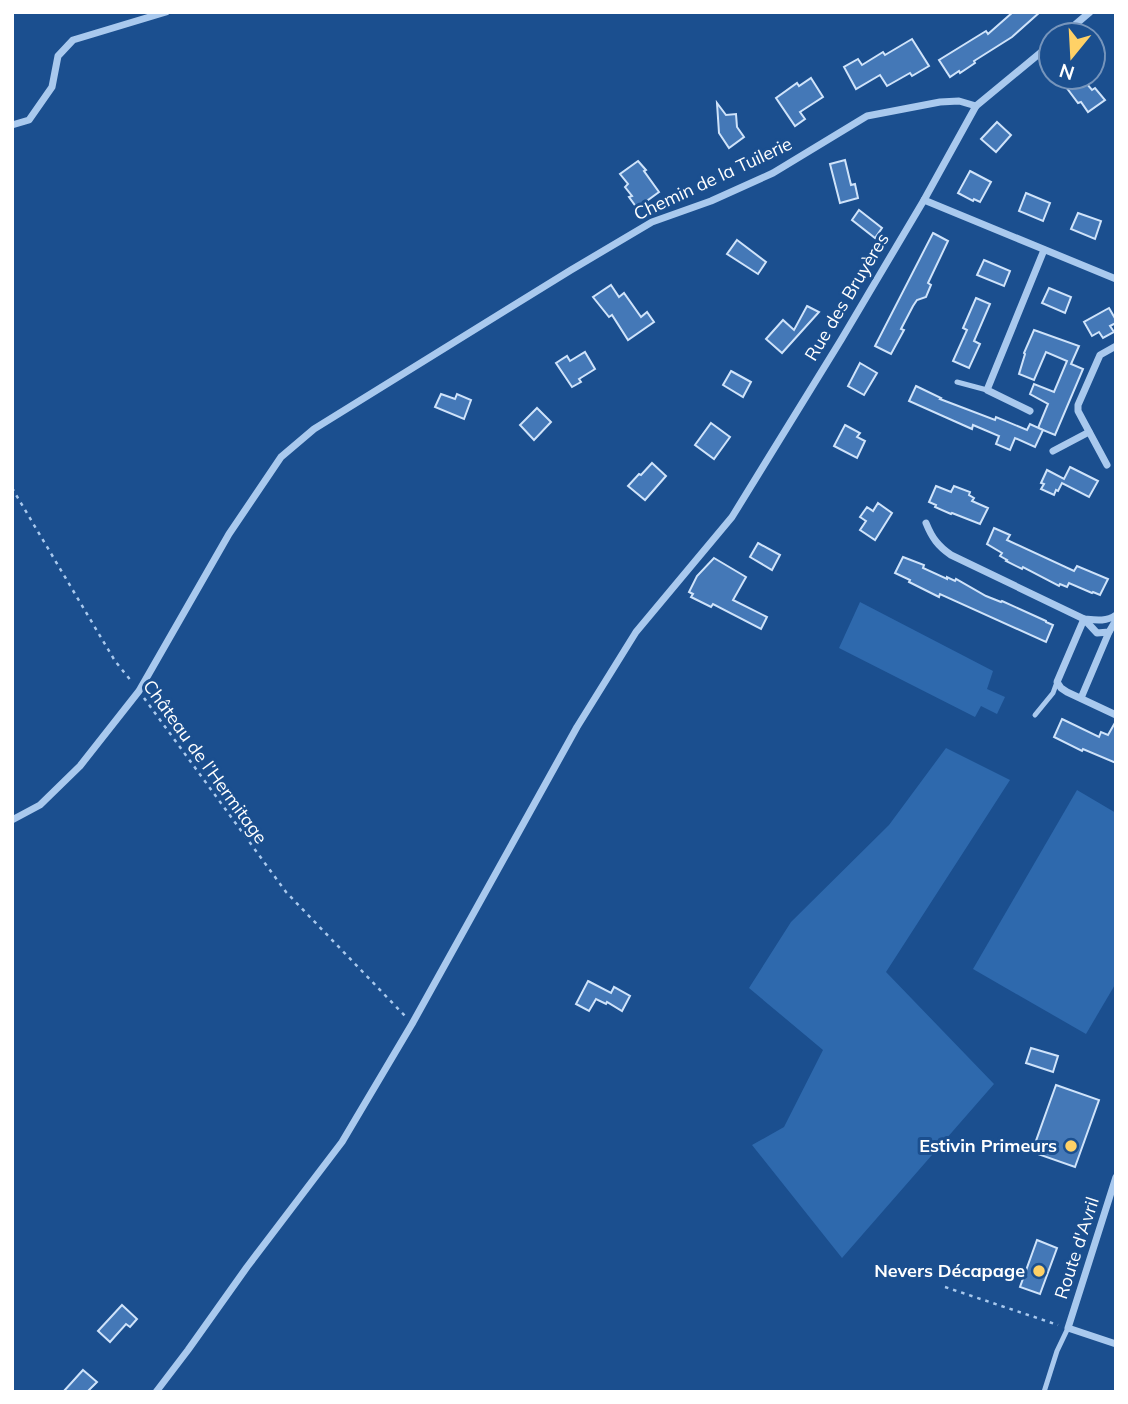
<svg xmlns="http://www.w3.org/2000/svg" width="1128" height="1404" font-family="Mulish,sans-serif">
<rect width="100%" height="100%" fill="#1b4f8f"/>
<g fill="#2e69ad">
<path d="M860,602l133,69 -6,18 18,8 -8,17 -16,-8 -6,11 -136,-69z"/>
<path d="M946,748l64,32 -124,192 108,112 -152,174 -90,-113 32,-18 39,-77 -74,-62 42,-66 98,-97z"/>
<path d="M1077,790l39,23v170l-30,51 -113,-65z"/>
</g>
<g fill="#4478b7" stroke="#cfe3fa" stroke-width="2">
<path d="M1013,12h27l-28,25 -38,24 1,2 -15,10 -1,-2 -9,6 -11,-17 47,-29 2,3z"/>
<path d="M912,39l17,27 -17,10 -2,-3 -23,13 -7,-11 -24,14 -12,-22 14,-8 4,6 21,-13 2,3z"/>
<path d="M1079,77h2l11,13 3,-2 10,12 -17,12 -7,-10 -3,1 -12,-16z"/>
<path d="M811,78l12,19 -23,15 5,7 -10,7 -19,-28 21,-15 2,3z"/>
<path d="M717,103l9,12 10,-1 1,13 7,10 -15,11 -10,-15z"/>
<path d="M997,122l14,13 -15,17 -15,-13z"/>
<path d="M845,160l6,25 4,-1 3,14 -18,5 -10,-39z"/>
<path d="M638,161l8,9 -2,1 15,21 -22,16 -8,-11 3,-1 -7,-9 3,-3 -8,-10z"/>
<path d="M970,171l21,11 -11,20 -6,-3 -1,2 -15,-8z"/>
<path d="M1026,193l24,10 -7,18 -24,-10z"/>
<path d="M859,210l23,18 -7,10 -23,-18z"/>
<path d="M1078,213l23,8 -6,18 -24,-10z"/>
<path d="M933,233l15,8 -20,42 3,2 -5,12 -9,3 -4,6 -12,23 3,1 -13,24 -16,-8z"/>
<path d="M737,240l29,22 -8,12 -31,-20z"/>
<path d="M984,260l26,11 -6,15 -27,-11z"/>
<path d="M611,285l8,12 5,-4 17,24 6,-5 7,10 -26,18 -16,-25 -3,2 -16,-20z"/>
<path d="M1049,288l22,9 -6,16 -23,-10z"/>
<path d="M976,298l14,6 -16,37 6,3 -11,24 -16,-7 14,-31 -4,-2z"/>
<path d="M807,306l12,6 -37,41 -16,-14 17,-19 11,10z"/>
<path d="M1109,308l7,12v3l-6,3 4,6 -11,6 -4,-6 -7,4 -8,-14z"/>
<path d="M1034,330l45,16 -8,18 12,5 -28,66 -17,-7 10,-24 -18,-10 4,-10 20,8 13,-31 -21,-9 -12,28 -15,-6 6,-20 -1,-1z"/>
<path d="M585,352l10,17 -16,10 2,3 -9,5 -16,-24 11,-7 3,5z"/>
<path d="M860,363l17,10 -13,22 -16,-9z"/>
<path d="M731,371l20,11 -8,15 -20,-12z"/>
<path d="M916,386l25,12 -1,1 55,21 1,-3 31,13 3,-6 13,6 -8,17 -20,-9 -5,12 -14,-6 3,-8 -26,-11 -1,4 -63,-28z"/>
<path d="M441,394l14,5 2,-5 14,6 -7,19 -29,-12z"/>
<path d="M537,408l14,14 -17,18 -14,-15z"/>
<path d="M711,423l19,14 -16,22 -19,-14z"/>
<path d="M845,425l15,8 -3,4 8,4 -8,17 -23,-12z"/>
<path d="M652,463l14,13 -21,24 -17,-14 11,-12 2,1z"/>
<path d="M1070,467l28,14 -9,16 -27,-14 -4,8 -2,-1 -2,5 -13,-6 3,-5 -3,-1 6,-13 17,9z"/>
<path d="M936,486l15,6 3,-6 16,6 -1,3 5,3 -2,3 16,7 -8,16 -28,-11 -1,1 -16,-7 1,-2 -7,-3z"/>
<path d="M878,503l14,10 -17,27 -15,-10 6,-9 -6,-4 7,-10 6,4z"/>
<path d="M994,528l16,7 -3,5 67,31 3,-5 31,13 -8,16 -7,-3 -1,1 -23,-10 -2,4 -7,-3 -1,2 -36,-19 -1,2 -16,-8 1,-1 -7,-4 2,-3 -15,-9z"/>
<path d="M758,543l22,12 -8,15 -22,-13z"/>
<path d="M903,557l21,8 -1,3 24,11v-2l8,4 1,-2 30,17 15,6 1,-1 44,20v1l7,3 -7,17 -106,-48 -1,3 -30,-15 1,-2 -15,-7z"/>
<path d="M714,558l32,19 -13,23 34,17 -6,12 -48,-25 -2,3 -20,-10 2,-3 -4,-2 8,-16z"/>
<path d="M1062,719l37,18 2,-5 7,3 8,-14v42l-33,-14 -1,2 -28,-14z"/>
<path d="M588,981l23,12 3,-6 16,9 -8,15 -15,-9 -1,2 -10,-5 -7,12 -13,-7z"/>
<path d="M1031,1048l27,8 -5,16 -27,-9z"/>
<path d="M1056,1085l43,15 -24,67 -43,-15z"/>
<path d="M1037,1240l20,8 -17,46 -20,-7z"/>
<path d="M122,1305l15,14 -7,8 -4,-3 -16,18 -12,-11z"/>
<path d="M83,1370l14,12 -10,10h-24z"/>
</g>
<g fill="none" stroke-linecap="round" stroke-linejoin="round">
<g stroke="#a9c9ee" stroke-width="2.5" stroke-dasharray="3.5 5" stroke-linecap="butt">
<path d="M12,488l103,173 17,21"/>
<path d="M144,698l142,194 120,125"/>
<path d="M945,1287l113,38"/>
</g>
<g stroke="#a9c9ee" stroke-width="5">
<path d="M957,382l30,8"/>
<path d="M1035,715l18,-22 4,-11"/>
<path d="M1044,1392l13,-41 11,-23"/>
</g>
<g stroke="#a9c9ee" stroke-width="7">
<path d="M1063,35l27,-23"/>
<path d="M12,125l17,-5 23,-33 6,-31 15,-16 93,-28"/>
<path d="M924,200l192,79"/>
<path d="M1030,411l-43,-21 57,-140"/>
<path d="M1053,451l36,-19"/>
<path d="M1107,465l-29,-54v-6l22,-50 16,-9"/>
<path d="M926,523c6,15 12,23 25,32l133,64 13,14 12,-1 7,-12"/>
<path d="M1116,615c-10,7 -21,5 -32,4l-27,63 4,6 6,4 49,23"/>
<path d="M1081,698l28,-66"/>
<path d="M12,820l28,-15 40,-39 59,-75 90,-157 52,-77 33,-28 257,-159 81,-48 59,-21 62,-28 94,-57 73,-14 19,-1 17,5"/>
<path d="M1116,1177l-48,151 48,16"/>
<path d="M156,1392l32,-42 59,-83 95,-125 70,-118 165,-297 59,-95 96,-115 109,-177 83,-140 52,-94 75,-62"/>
</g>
</g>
<g fill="#ffd166" stroke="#1b4f8f" stroke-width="2.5">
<circle cx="1071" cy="1146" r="7"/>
<circle cx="1039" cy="1271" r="7"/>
</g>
<g text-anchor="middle" stroke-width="6" stroke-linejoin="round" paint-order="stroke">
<g font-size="18" fill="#fff" stroke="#1b4f8f">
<text transform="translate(713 179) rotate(-25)" y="6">Chemin de la Tuilerie</text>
<text transform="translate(847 297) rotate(-59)" y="6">Rue des Bruyères</text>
<text transform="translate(205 762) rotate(54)" y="6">Château de l’Hermitage</text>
<text transform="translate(1077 1248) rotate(-72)" y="6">Route d'Avril</text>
</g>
<g font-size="18" font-weight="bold" fill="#fff" stroke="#1b4f8f" text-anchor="end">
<text x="1057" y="1152">Estivin Primeurs</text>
<text x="1025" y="1277">Nevers Décapage</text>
</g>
</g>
<rect width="1128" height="1404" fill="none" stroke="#ffffff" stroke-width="28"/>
<g transform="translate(1072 56) rotate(198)"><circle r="33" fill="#1b4f8f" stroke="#7695bc" stroke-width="2"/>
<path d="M0-5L12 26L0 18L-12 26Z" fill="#ffd166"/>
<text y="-10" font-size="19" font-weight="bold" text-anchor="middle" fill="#ffffff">N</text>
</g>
</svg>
